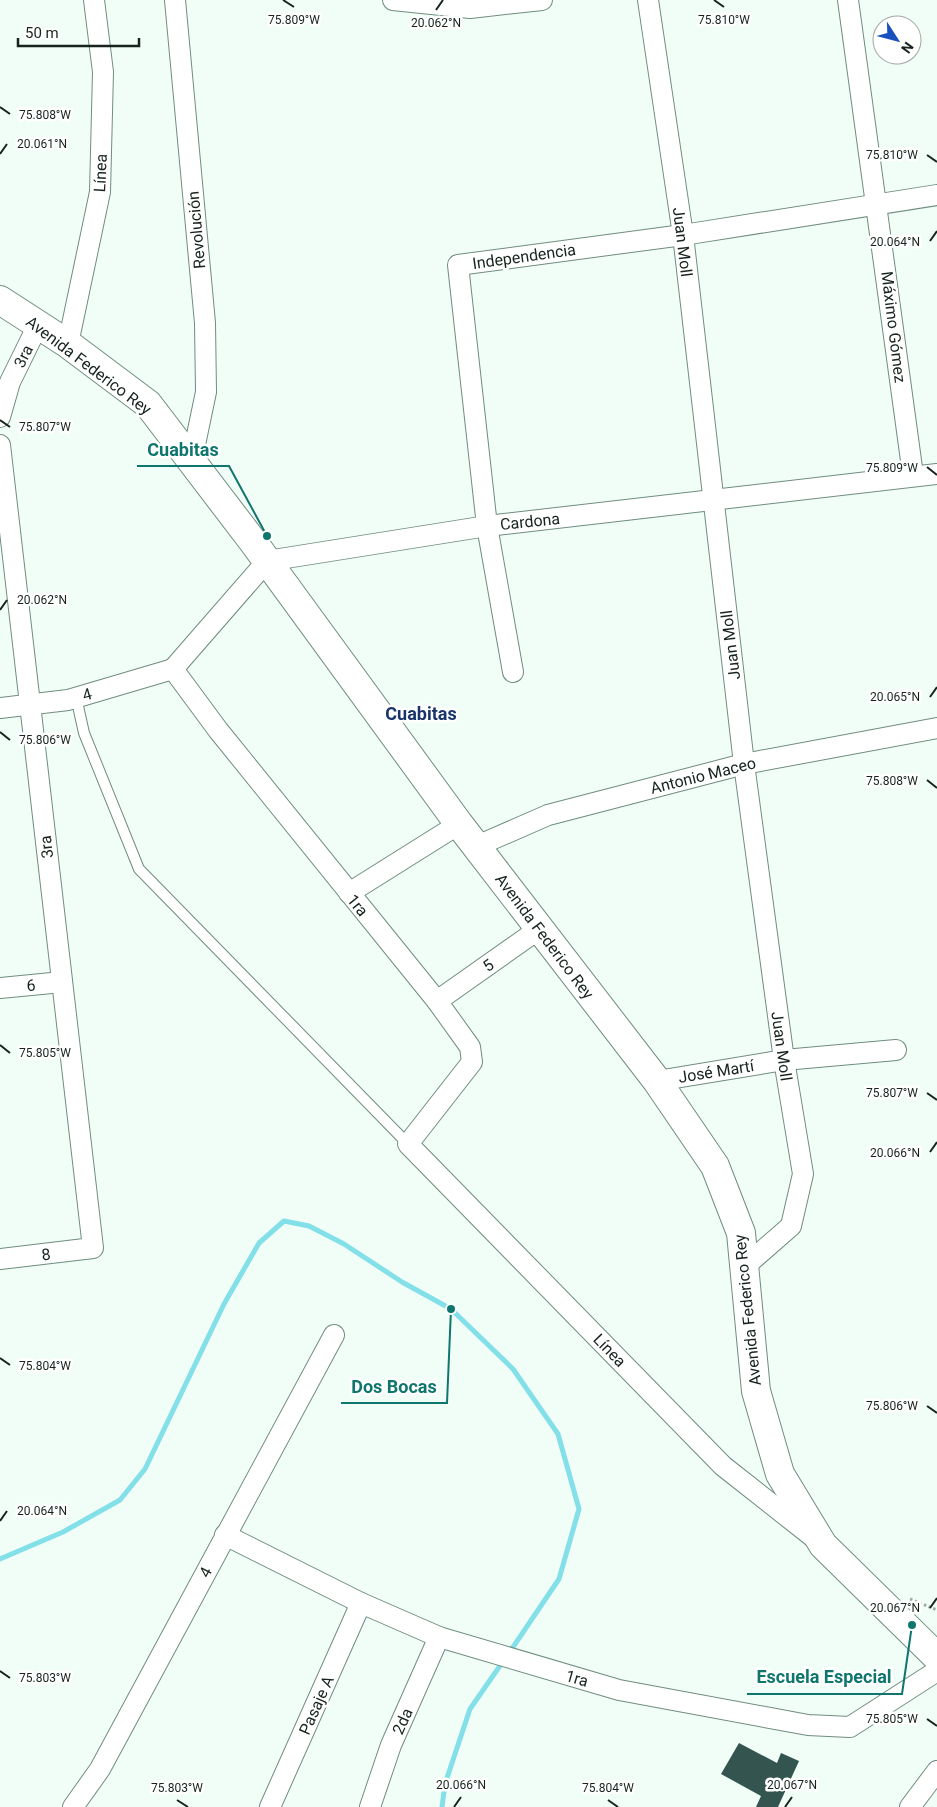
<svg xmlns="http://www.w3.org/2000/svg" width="937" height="1807" font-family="Roboto,sans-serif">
<rect width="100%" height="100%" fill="#f1fef7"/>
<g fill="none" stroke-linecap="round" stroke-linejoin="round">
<g stroke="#83dfe8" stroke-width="5">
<path d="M0,1559l63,-27 57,-32 25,-31 79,-165 35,-61 25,-22 25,5 35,18 58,38 49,27 62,60 45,65 21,75 -20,70 -50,74"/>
<path d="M442,1807l3,-23 25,-75 34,-49"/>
</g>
</g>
<path fill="#33544f" d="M739,1743l38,20 4,-10 18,8 -21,46h-22l5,-11 -40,-22z"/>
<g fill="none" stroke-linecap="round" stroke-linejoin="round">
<g stroke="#6f8d7e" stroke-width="12">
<path id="service" d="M76,697l8,36 55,136 269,275"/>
</g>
<g stroke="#6f8d7e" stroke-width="22">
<g id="minor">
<path d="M175,0l30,323 1,69 -14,67"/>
<path d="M393,0l77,8 72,-8"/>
<path d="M648,0l35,235 61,529 40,296 19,114 -12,52 -47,41"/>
<path d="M848,0l65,475"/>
<path d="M68,344l32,-152 3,-120 -9,-72"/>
<path d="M0,417l10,-35 28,-57"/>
<path d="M0,445l93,803 -93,11"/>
<path d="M173,669l45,61 219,271 33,46 2,15 -64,82 315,322 90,71"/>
<path d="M173,669l94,-108 220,-35 450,-52"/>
<path d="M513,672l-26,-146 -29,-261 225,-30 254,-40"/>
<path d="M0,708l68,-8 105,-31"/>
<path d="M477,846l71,-31 196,-51 193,-36"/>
<path d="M349,893l110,-69"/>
<path d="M0,988l62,-6"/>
<path d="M437,1001l102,-72"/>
<path d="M657,1081l127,-21 112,-10"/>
<path d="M225,1535l136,68 78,34 180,53 189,35 42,2 87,-56"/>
<path d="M73,1807l27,-38 234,-434"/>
<path d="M270,1807l91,-204"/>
<path d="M370,1807l21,-62 48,-108"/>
<path d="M910,1807l27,-36"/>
</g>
</g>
<g stroke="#6f8d7e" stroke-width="30">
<path id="secondary" d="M0,300l68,44 80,60 106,139 205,281 198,257 58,85 26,67 15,158 24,83 43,71 114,112"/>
</g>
<path stroke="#9eaba4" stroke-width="3" stroke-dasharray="2.5 2.5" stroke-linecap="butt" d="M910,1599l27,11"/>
<use href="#service" stroke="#fff" stroke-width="10"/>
<use href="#minor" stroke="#fff" stroke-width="20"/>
<use href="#secondary" stroke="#fff" stroke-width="28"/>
</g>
<path fill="none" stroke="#17231d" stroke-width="2" d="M283,0l11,7M714,0l10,7M436,10l7,-10M0,107l10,7M0,154l7,-10M927,155l10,7M930,241l7,-10M0,420l10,7M927,467l10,8M0,610l7,-10M930,697l7,-10M0,732l10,8M927,780l10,8M0,1045l10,8M927,1093l10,7M930,1152l7,-10M0,1358l10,7M927,1406l10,7M0,1521l7,-10M930,1608l7,-10M0,1671l10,7M927,1719l10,7M177,1800l11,7M608,1800l10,7M454,1807l7,-10M785,1807l7,-10"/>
<g text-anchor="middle" stroke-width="5" stroke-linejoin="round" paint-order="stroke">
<g font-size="16" fill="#17231d" stroke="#fff">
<text transform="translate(100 173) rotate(-87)" y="6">Línea</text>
<text transform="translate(196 230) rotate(-95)" y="6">Revolución</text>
<text transform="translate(683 242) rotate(83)" y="6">Juan Moll</text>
<text transform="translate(524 256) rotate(-8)" y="6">Independencia</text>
<text transform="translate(894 327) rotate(83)" y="6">Máximo Gómez</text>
<text transform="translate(23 356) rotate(-63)" y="6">3ra</text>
<text transform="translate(89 365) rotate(37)" y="6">Avenida Federico Rey</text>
<text transform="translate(530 521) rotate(-6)" y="6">Cardona</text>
<text transform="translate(730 645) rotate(-97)" y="6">Juan Moll</text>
<text transform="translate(87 694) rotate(-16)" y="6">4</text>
<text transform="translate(703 775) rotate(-14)" y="6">Antonio Maceo</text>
<text transform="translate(46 847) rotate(-97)" y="6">3ra</text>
<text transform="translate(358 905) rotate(51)" y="6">1ra</text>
<text transform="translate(545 936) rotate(53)" y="6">Avenida Federico Rey</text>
<text transform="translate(488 965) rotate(-35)" y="6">5</text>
<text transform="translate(31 985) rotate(-5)" y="6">6</text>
<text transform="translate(782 1046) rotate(82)" y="6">Juan Moll</text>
<text transform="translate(716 1071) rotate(-9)" y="6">José Martí</text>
<text transform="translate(46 1254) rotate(-7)" y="6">8</text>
<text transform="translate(747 1310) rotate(-96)" y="6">Avenida Federico Rey</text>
<text transform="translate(610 1350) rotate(46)" y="6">Línea</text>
<text transform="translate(205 1572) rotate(-62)" y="6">4</text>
<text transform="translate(577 1678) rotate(16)" y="6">1ra</text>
<text transform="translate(316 1705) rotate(-66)" y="6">Pasaje A</text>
<text transform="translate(402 1721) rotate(-66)" y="6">2da</text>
</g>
<g font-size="18" font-weight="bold" fill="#18346a" stroke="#fff">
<text x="421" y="720">Cuabitas</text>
</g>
</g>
<g font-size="12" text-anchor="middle" fill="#17231d" stroke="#fff" stroke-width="5" stroke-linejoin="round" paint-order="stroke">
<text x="724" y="24">75.810°W</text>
<text x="294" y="24">75.809°W</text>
<text x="436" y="27">20.062°N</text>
<text x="45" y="119">75.808°W</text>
<text x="42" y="148">20.061°N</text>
<text x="892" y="159">75.810°W</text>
<text x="895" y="246">20.064°N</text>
<text x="45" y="431">75.807°W</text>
<text x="892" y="472">75.809°W</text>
<text x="42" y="604">20.062°N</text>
<text x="895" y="701">20.065°N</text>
<text x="45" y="744">75.806°W</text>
<text x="892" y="785">75.808°W</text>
<text x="45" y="1057">75.805°W</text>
<text x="892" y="1097">75.807°W</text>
<text x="895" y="1157">20.066°N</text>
<text x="45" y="1370">75.804°W</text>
<text x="892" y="1410">75.806°W</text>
<text x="42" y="1515">20.064°N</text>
<text x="895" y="1612">20.067°N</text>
<text x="45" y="1682">75.803°W</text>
<text x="892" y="1723">75.805°W</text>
<text x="461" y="1789">20.066°N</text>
<text x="792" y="1789">20.067°N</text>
<text x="177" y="1792">75.803°W</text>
<text x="608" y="1792">75.804°W</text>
</g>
<path fill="none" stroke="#0f766e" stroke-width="2" d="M267 536L229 466H137M451 1309L447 1403H341M912 1625L902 1694H747"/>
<g fill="#0f766e" stroke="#fff" stroke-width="2">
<circle cx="267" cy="536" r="5"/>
<circle cx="451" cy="1309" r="5"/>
<circle cx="912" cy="1625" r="5"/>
</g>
<g font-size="18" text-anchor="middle" font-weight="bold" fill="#0f766e" stroke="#fff" stroke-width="5" stroke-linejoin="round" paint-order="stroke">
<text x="183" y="456">Cuabitas</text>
<text x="394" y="1393">Dos Bocas</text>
<text x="824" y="1683">Escuela Especial</text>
</g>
<g transform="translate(897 40) rotate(126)"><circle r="24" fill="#ffffff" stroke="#a2a7a5"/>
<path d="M0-4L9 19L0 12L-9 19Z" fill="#1851bd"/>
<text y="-8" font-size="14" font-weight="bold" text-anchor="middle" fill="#17231d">N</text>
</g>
<path d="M18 38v8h121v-8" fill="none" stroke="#17231d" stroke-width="2.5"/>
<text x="25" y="38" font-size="15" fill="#17231d" stroke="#ffffff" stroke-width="4" paint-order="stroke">50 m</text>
</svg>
